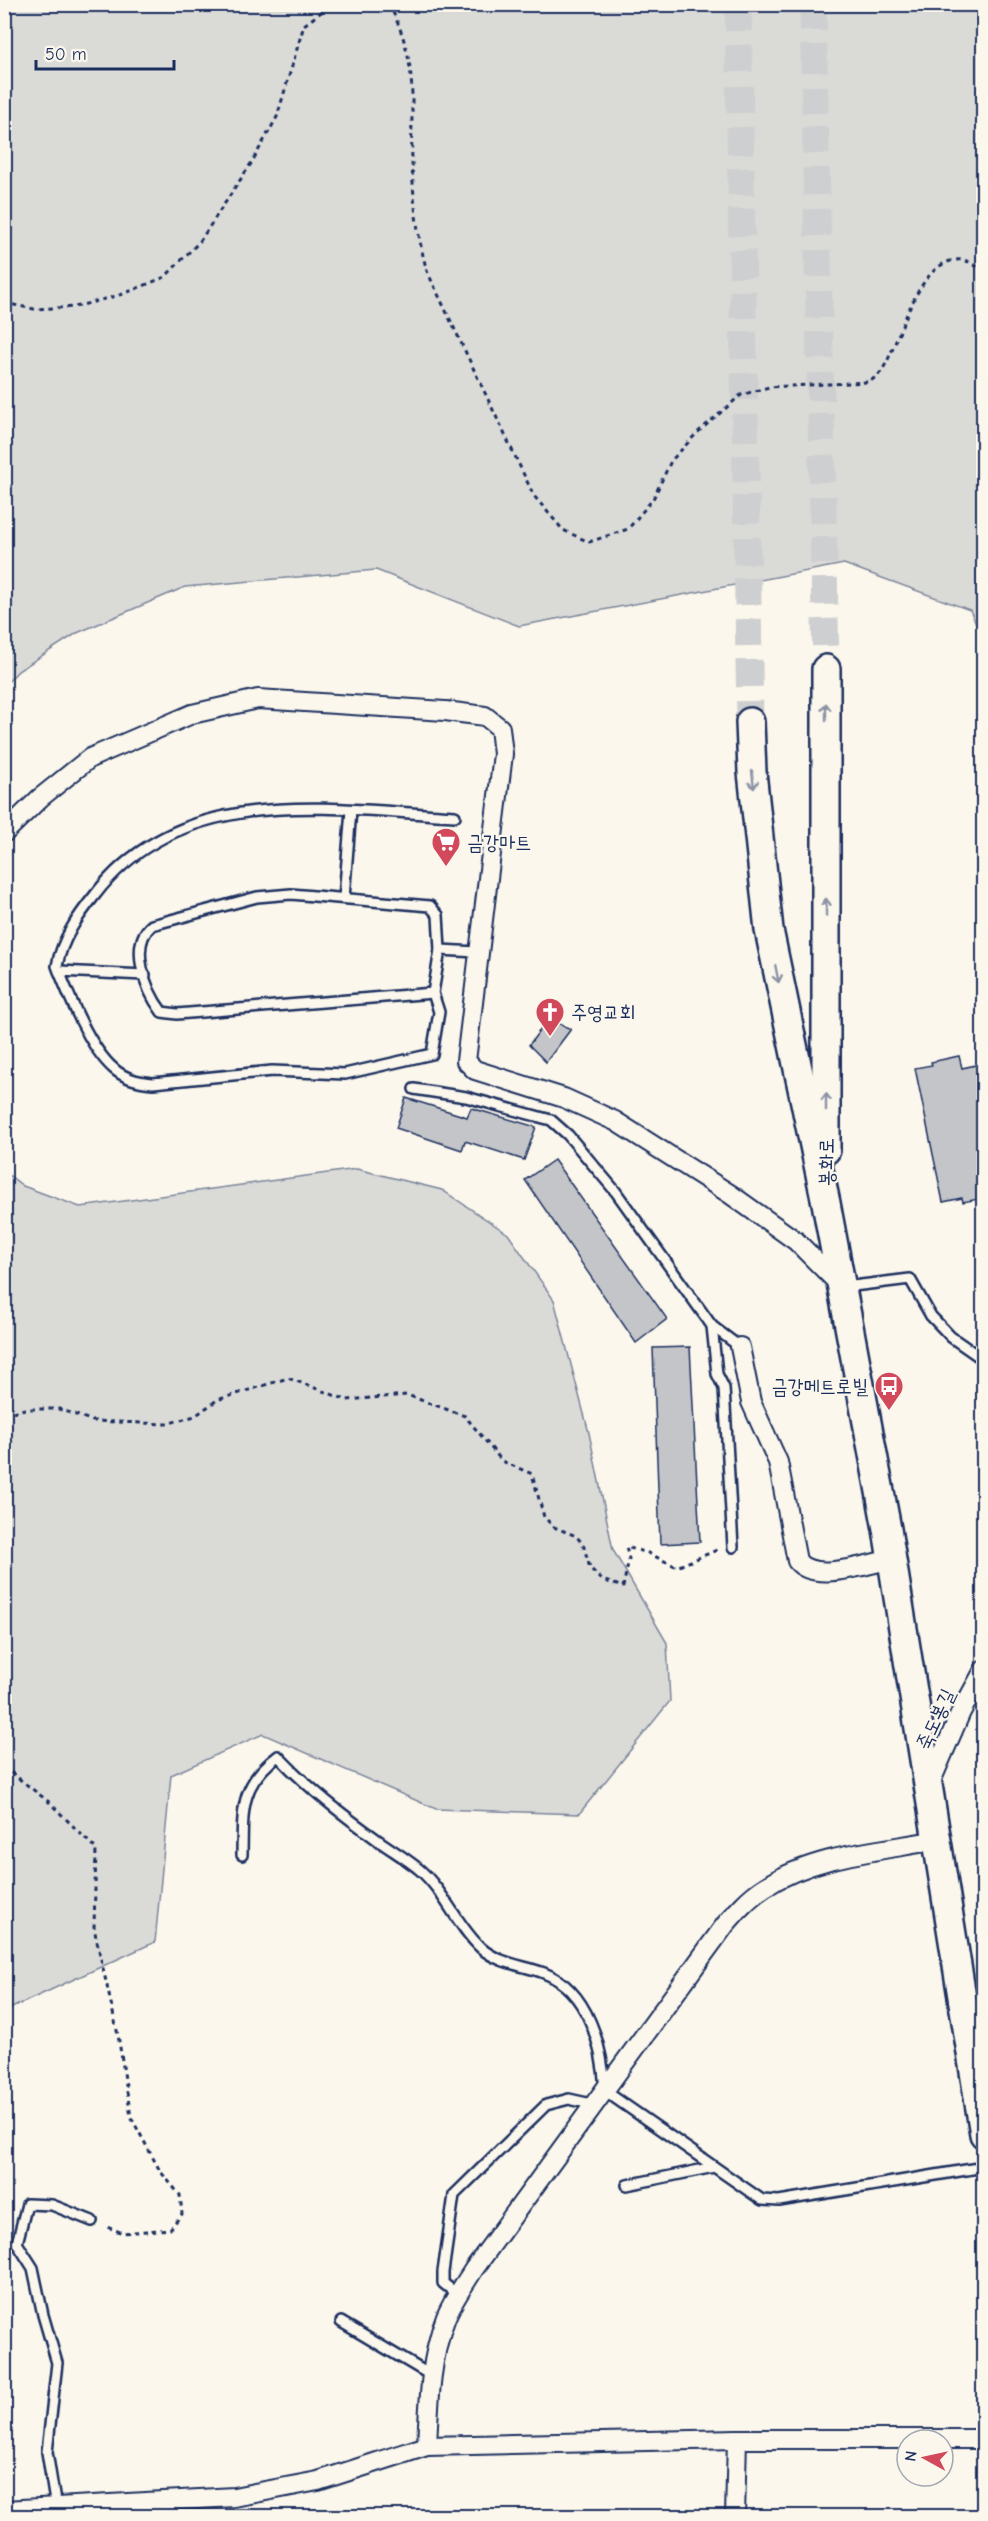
<svg xmlns="http://www.w3.org/2000/svg" width="988" height="2521" font-family="'Comic Neue','Poor Story',sans-serif">
<rect width="100%" height="100%" fill="#fbf7ec"/>
<filter id="ink" filterUnits="userSpaceOnUse"><feTurbulence type="fractalNoise" baseFrequency=".0167" numOctaves="2"/><feDisplacementMap in="SourceGraphic" scale="12" xChannelSelector="R" yChannelSelector="G"/><feConvolveMatrix kernelMatrix="1 2 1 2 8 2 1 2 1" color-interpolation-filters="sRGB"/></filter>
<g filter="url(#ink)">
<g fill="#dadad7" stroke="#7a849a" stroke-width="1.5">
<path d="M5,4l978,1v634l-13,-29 -126,-46 -325,62 -143,-56 -191,17 -108,46 -59,38 -13,14z"/>
<path d="M357,1169l85,21 66,44 46,66 35,133 24,117 54,93 3,58 -91,113 -143,-5 -173,-75 -92,41 -16,167 -150,69v-839l18,14 57,21z"/>
</g>
<g fill="#c3c5c9" stroke="#1b2f5e" stroke-width="1.5">
<path d="M548,1019l23,10 -25,33 -17,-17z"/>
<path d="M959,1056l3,12 14,-3 8,36v97l-21,4 -1,-4 -19,4 -28,-134 17,-3 -1,-3z"/>
<path d="M406,1098l61,19 4,-9 65,19 -12,33 -59,-19 -3,9 -66,-22z"/>
<path d="M554,1160l113,159 -31,24 -111,-163z"/>
<path d="M690,1347l10,195 -40,2 -7,-196z"/>
</g>
<g fill="none" stroke-linecap="round" stroke-linejoin="round">
<g stroke="#cecfd0" stroke-width="27" stroke-dasharray="27 14" stroke-linecap="butt">
<path d="M738,4l12,718"/>
<path d="M813,4l13,665"/>
</g>
<g stroke="#1b2f5e" stroke-width="14">
<g id="service">
<path d="M455,816c-124,-7 -274,-34 -360,79 -17,21 -33,44 -38,71 12,30 33,83 57,103 11,10 26,13 39,14l119,-12 73,3 87,-20 7,-42 -6,-19 7,-43 37,2"/>
<path d="M344,898l7,-88"/>
<path d="M59,971l86,4"/>
<path d="M433,993l-256,21 -15,-2c-16,-21 -34,-67 -10,-87l105,-28 34,-3 139,12 8,9 2,35"/>
<path d="M414,1089l52,8 85,23 17,15 48,57 96,134 28,21"/>
<path d="M845,1287l65,-8 21,37 20,21 33,23"/>
<path d="M712,1326l5,48 7,14 9,159"/>
<path d="M242,1855c1,-44 -3,-70 36,-99 31,33 65,59 101,85 14,10 28,18 41,29 25,22 37,56 61,78 18,16 42,17 63,25 45,17 59,76 61,118l157,109 17,1 205,-34"/>
<path d="M627,2185l87,-18"/>
<path d="M458,2295l-15,-12v-11l11,-77 92,-90 23,-6 27,6"/>
<path d="M341,2322l91,54"/>
<path d="M56,2508l-9,-56 10,-89 -14,-48 -10,-47 -16,-25 10,-39 25,1 40,16"/>
</g>
</g>
<g stroke="#1b2f5e" stroke-width="22">
<g id="minor">
<path d="M4,833l36,-35 50,-40 102,-44 66,-15 187,12 40,5 15,12 3,26 -37,307 9,9 89,28 51,23 115,73 66,47 45,45"/>
<path d="M740,1347l11,55 27,60 19,99c17,22 70,3 95,-2"/>
<path d="M929,1786l32,-74 23,-42"/>
<path d="M427,2446c2,-43 3,-88 19,-129 7,-17 18,-32 28,-48l251,-344c12,-14 24,-28 40,-38 49,-32 115,-36 172,-47"/>
<path d="M4,2510l230,-13 84,-16 109,-35 310,-7h247"/>
<path d="M735,2516l2,-77"/>
</g>
</g>
<g stroke="#1b2f5e" stroke-width="32">
<g id="secondary">
<path d="M750,722l2,50 17,158 57,273 61,326 97,605"/>
<path d="M826,1150v-481"/>
</g>
</g>
<g stroke="#1b2f5e" stroke-width="3" stroke-dasharray="4.5 4.5" stroke-linecap="butt">
<path d="M389,4c31,61 21,94 23,157 1,36 5,75 15,110l107,225 29,34 26,12 39,-13 25,-30 18,-38 26,-28 44,-38 28,-8 100,-5c4,-3 9,-6 11,-9 20,-25 35,-118 83,-113 7,1 15,8 21,11"/>
<path d="M4,303l30,6 41,-2 48,-13 42,-17 35,-36 52,-79 25,-45 27,-92 28,-21"/>
<path d="M4,1414l21,-5h34l34,12 73,3 29,-8 22,-16 71,-22 59,22 60,-5 58,21 37,45 30,13 12,43 10,10 22,9 7,8 7,24 12,12 21,7 6,-28 -3,-12 22,6 29,14 42,-18"/>
<path d="M4,1767l45,35 47,47 -2,79 24,107 13,82 29,54 20,24 2,19 -12,15 -47,4 -19,-7"/>
</g>
<use href="#service" stroke="#fbf7ec" stroke-width="9"/>
<use href="#minor" stroke="#fbf7ec" stroke-width="18"/>
<use href="#secondary" stroke="#fbf7ec" stroke-width="27"/>
</g>
<defs><path id="oneway-shaft" d="M-6 0H5M1.5-3L5.5 0L1.5 3" fill="none" stroke-width="1.6" stroke-linecap="round" stroke-linejoin="round" transform="scale(1.5)"/></defs>
<g stroke="#8b93a5">
<use href="#oneway-shaft" transform="translate(826 712) rotate(-90)"/>
<use href="#oneway-shaft" transform="translate(753 780) rotate(84)"/>
<use href="#oneway-shaft" transform="translate(826 907) rotate(-90)"/>
<use href="#oneway-shaft" transform="translate(777 974) rotate(79)"/>
<use href="#oneway-shaft" transform="translate(826 1102) rotate(-90)"/>
</g>
</g>
<defs>
<g id="supermarket-pin" transform="scale(1.5)"><path d="M0 17L-7.5 6A9.5 9.5 0 1 1 7.5 6Z" fill="#d1495b" stroke="#fbf7ec"/><path d="M-6-5.5h2.5l.6 2H6L4.5 2H-2.5L-4.4-4H-6ZM-1.5 3.2a1.3 1.3 0 1 0 .1 0ZM3 3.2a1.3 1.3 0 1 0 .1 0Z" fill="#fff"/></g>
<g id="church-pin" transform="scale(1.5)"><path d="M0 17L-7.5 6A9.5 9.5 0 1 1 7.5 6Z" fill="#d1495b" stroke="#fbf7ec"/><path d="M-1.2-6h2.4v3.5h3.3v2.4h-3.3V6h-2.4V-.1h-3.3v-2.4h3.3Z" fill="#fff"/></g>
<g id="bus-pin" transform="scale(1.5)"><path d="M0 17L-7.5 6A9.5 9.5 0 1 1 7.5 6Z" fill="#d1495b" stroke="#fbf7ec"/><path d="M-5-6H5V4H4V6H2V4H-2V6H-4V4H-5ZM-3.5-4V0h7V-4ZM-3.5 1.2v1.5H-2V1.2ZM2 1.2v1.5H3.5V1.2Z" fill="#fff"/></g>
</defs>
<g fill-rule="evenodd">
<use href="#supermarket-pin" x="446" y="842"/>
<use href="#church-pin" x="550" y="1012"/>
<use href="#bus-pin" x="889" y="1386"/>
</g>
<g text-anchor="middle" stroke-width="4.5" stroke-linejoin="round" paint-order="stroke">
<g font-size="20" fill="#1b2f5e" stroke="#fbf7ec" text-anchor="start">
<text x="467" y="849">금강마트</text>
<text x="571" y="1019">주영교회</text>
<text x="868" y="1393" text-anchor="end">금강메트로빌</text>
</g>
<g font-size="20" fill="#1b2f5e" stroke="#fbf7ec">
<text transform="translate(826 1162) rotate(-90)" y="7">봉화로</text>
<text transform="translate(935 1719) rotate(-65)" y="7">죽도봉길</text>
</g>
</g>
<rect width="988" height="2521" fill="none" stroke="#fbf7ec" stroke-width="24"/>
<rect x="12" y="12" width="964" height="2497" fill="none" stroke="#1b2f5e" stroke-width="2" filter="url(#ink)"/>
<g transform="translate(925 2458) rotate(278)"><circle r="28" fill="#fbf7ec" stroke="#a1a7b3" stroke-width="1.5"/>
<path d="M0-4.5L10 22L0 15L-10 22Z" fill="#d1495b"/>
<text y="-9" font-size="16" font-weight="bold" text-anchor="middle" fill="#1b2f5e">N</text>
</g>
<path d="M36 60v9h138v-9" fill="none" stroke="#1b2f5e" stroke-width="3"/>
<text x="45" y="60" font-size="18" fill="#1b2f5e" stroke="#fbf7ec" stroke-width="4.5" paint-order="stroke">50 m</text>
</svg>
